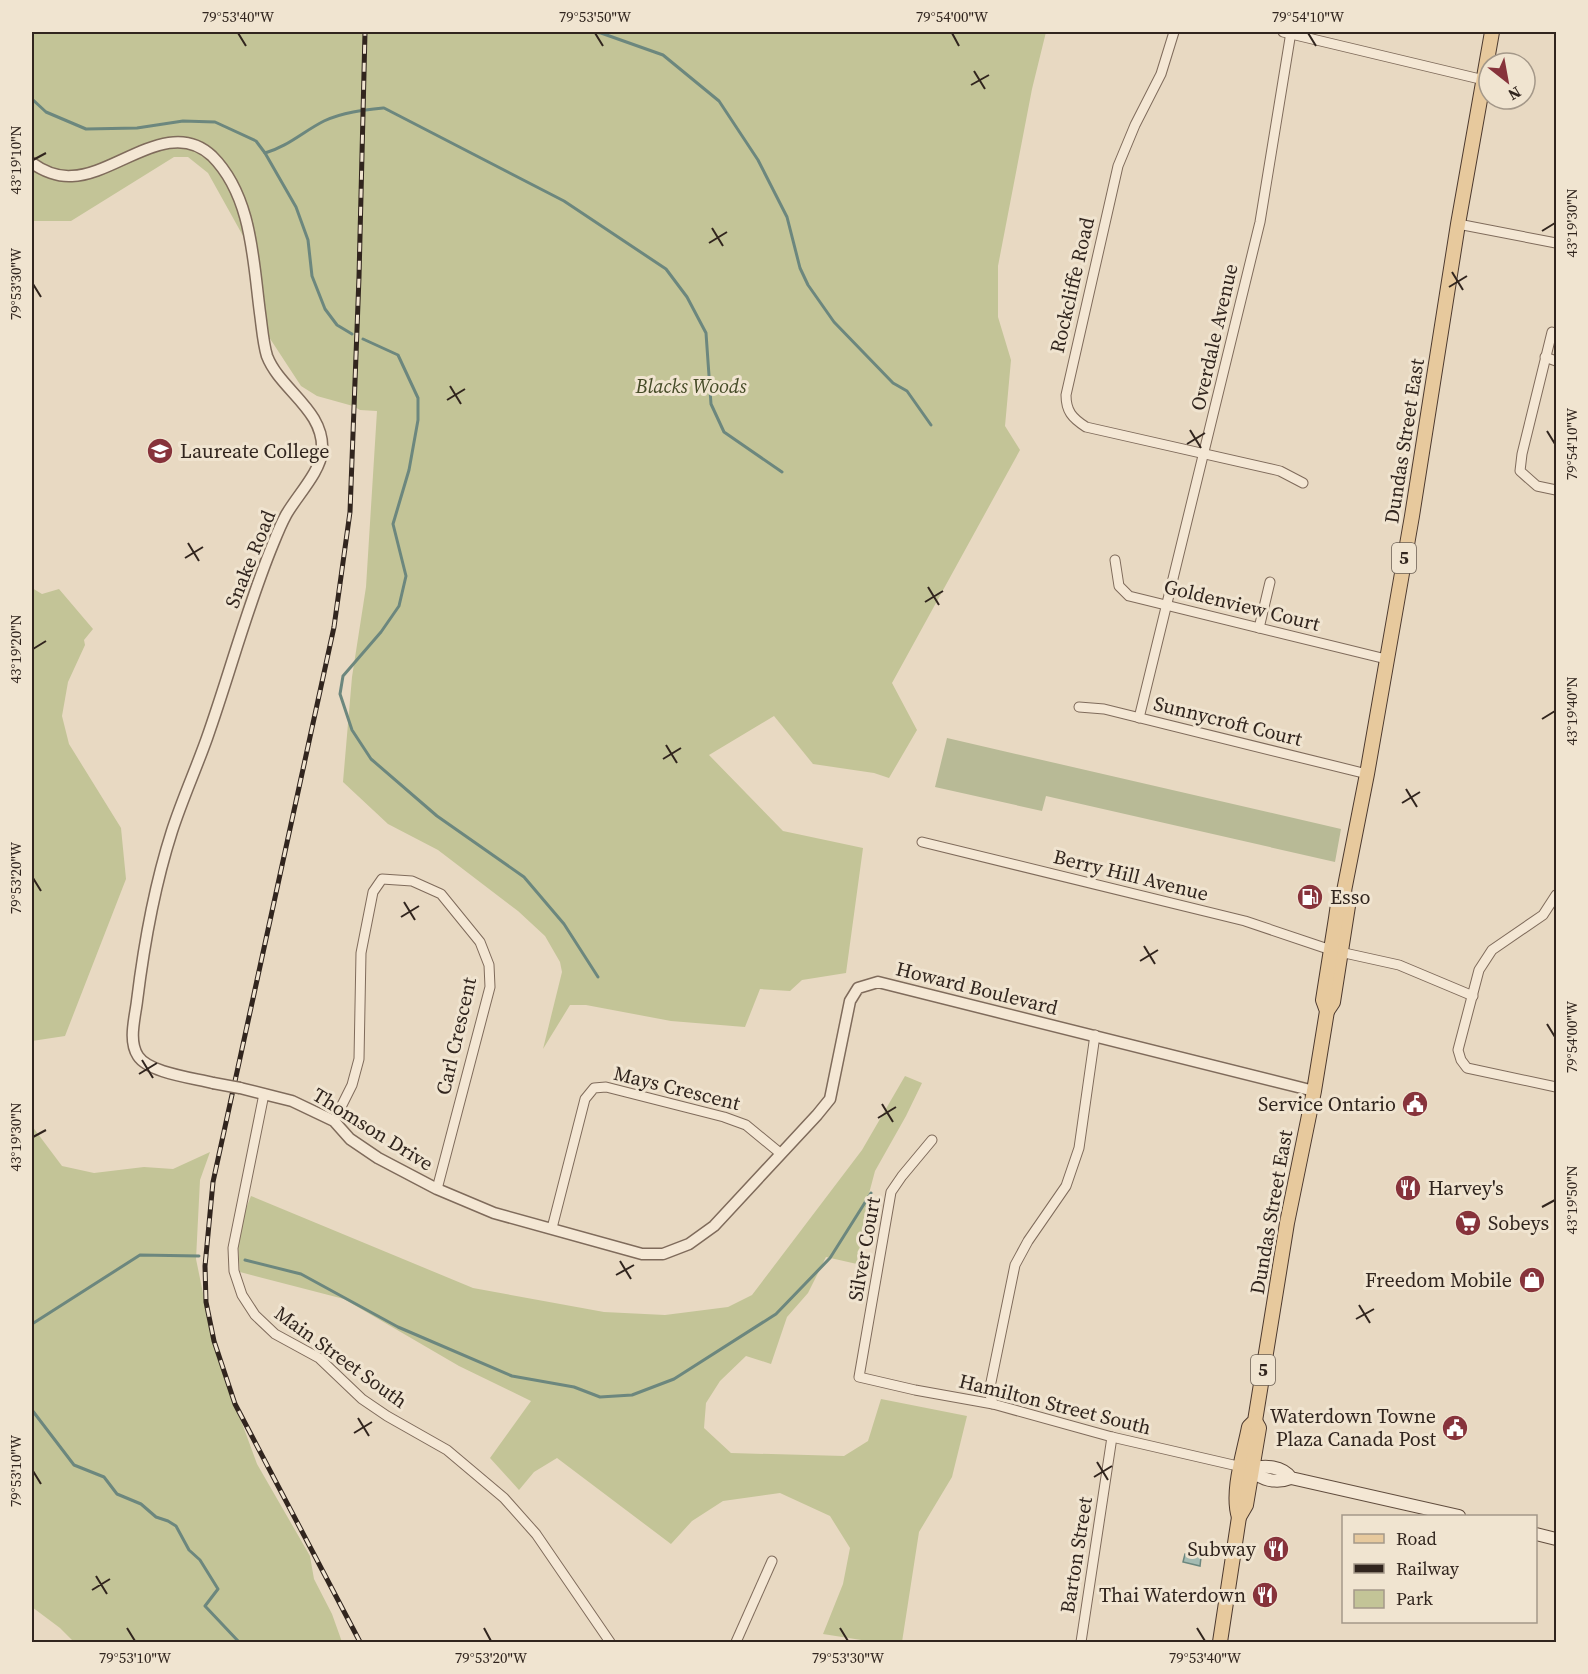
<svg xmlns="http://www.w3.org/2000/svg" width="1588" height="1674" font-family="'Source Serif 4',serif">
<rect width="100%" height="100%" fill="#e8d9c2"/>
<g fill="#c3c497">
<path d="M32,32h1014l-14,57 -34,177v51l13,43 -6,66 15,24 -128,233 25,47 -28,48 -15,-5 -61,-9 -39,-48 -65,39 74,76 80,17 -17,125 -44,7 -12,11 -30,-2 -15,38 -74,-6 -85,-16h-16l-27,44 19,-77 -2,-10 -15,-26 -27,-25 -80,-61 -50,-26 -45,-42 9,-105 14,-90 11,-176 -17,-1 -7,-4 -36,-10 -16,-10 -34,-52 -15,-82 -44,-79 -20,-16h-14l-103,64h-39z"/>
<path d="M32,588l10,6 17,-5 34,40 -9,11 1,5 -17,37 -6,34 7,28 52,84 5,51 -61,157 -33,5z"/>
<path d="M905,1076l17,7 -16,33 -31,55 -8,30 -10,63 -31,-7 -18,36 -21,24 -16,47 -25,-8 -26,25 -14,22 -2,25 27,25 113,3 24,-15 13,-42 86,17 -15,61 -33,55 -17,110h-28l-51,-8 20,-50 7,-36 -20,-32 -50,-23 -57,8 -31,20 -21,23 -114,-86 -23,14 -15,18 -29,-32 41,-57 -72,-35 -115,-67 -104,-27 -3,-41 14,-35 222,92 131,24 61,3 63,-8 24,-12 110,-145z"/>
<path d="M32,1126l30,40 32,7 50,-6 29,2 37,-17 -10,28 -4,79 18,88 43,117 53,92 4,23 18,35 10,28h-268l-14,-14 -28,-21z"/>
</g>
<path fill="#b8ba96" d="M947,738l394,91 -6,33 -289,-66 -4,15 -107,-24z"/>
<path fill="#a4bbb2" stroke="#6c877e" stroke-width="1.5" d="M1185,1554l16,3 -1,9 -17,-4z"/>
<g fill="none" stroke-linecap="round" stroke-linejoin="round">
<g stroke="#6c877e" stroke-width="3">
<path d="M591,32l10,1 62,22 56,46 39,59 29,57 13,51 8,17 26,37 59,61 14,8 24,34"/>
<path d="M32,99l14,13 40,17 51,-1 46,-7 32,1 41,19 9,12 31,54 12,33 4,36 13,33 12,16 15,9"/>
<path d="M265,153c22,-6 39,-22 59,-32 19,-9 40,-11 60,-13l180,93 102,68 21,28 19,36 5,71 13,28 58,40"/>
<path d="M363,339l35,16 20,43v22l-9,50 -16,54 13,52 -7,30 -18,26 -38,44 -3,18 12,36 19,29 66,57 87,61 40,47 34,53"/>
<path d="M245,1260l56,14 97,53 114,49 62,11 26,10 32,-2 42,-16 102,-65 54,-56 41,-65"/>
<path d="M32,1324l108,-69 59,1"/>
<path d="M32,1410l42,55 30,12 13,17 24,10 15,13 12,4 8,5 13,24 11,10 18,29 -13,17 34,36"/>
</g>
<g stroke="#7f6b5b" stroke-width="11">
<g id="minor">
<path d="M1174,32l-13,42 -26,51 -17,41 -52,229c0,16 6,23 20,32l194,44 23,12"/>
<path d="M1283,32l201,48"/>
<path d="M1458,224l98,19"/>
<path d="M1552,332l-30,122 -2,17 17,15 19,4"/>
<path d="M1545,357l11,4"/>
<path d="M1115,560l4,26 10,10 257,63"/>
<path d="M1259,628l11,-46"/>
<path d="M1079,707l25,2 263,65"/>
<path d="M1139,718l121,-496 31,-190"/>
<path d="M922,842l323,79 86,29 68,15 74,31"/>
<path d="M1556,895l-13,20 -51,35 -13,20 -21,80 3,10 6,8 89,19"/>
<path d="M264,1094l-31,154 1,23 8,24 13,20 20,19 44,24 43,41 25,17 60,34 57,48 32,36 74,108"/>
<path d="M334,1121l18,-36 7,-26 2,-106 12,-61 9,-13 30,2 29,13 39,48 9,23 1,22 -53,202"/>
<path d="M932,1140l-30,36 -11,16 -32,185 56,13 78,14 119,33 130,30"/>
<path d="M552,1228l33,-129 9,-11 12,-1 118,30 22,8 34,28"/>
<path d="M993,1404l-4,-12 26,-127 13,-24 38,-55 13,-38 16,-113"/>
<path d="M736,1642l36,-81"/>
<path d="M1081,1642l31,-205"/>
</g>
</g>
<g stroke="#7f6b5b" stroke-width="13">
<g id="tertiary">
<path d="M32,163c11,8 26,14 40,13 44,-1 98,-60 140,-20 40,40 41,104 48,157 2,14 3,30 7,43 13,34 58,54 55,95 -1,20 -26,46 -36,64 -5,9 -9,19 -13,29 -26,63 -43,129 -66,194 -11,31 -25,62 -35,93 -18,56 -28,113 -35,170 -2,17 -9,40 1,55 11,17 56,22 75,27"/>
<path d="M240,1088l52,13 42,20 16,18 28,19 59,31 57,24 148,41h21l26,-10 25,-18 103,-111 13,-16 20,-98 8,-13 20,-6 436,109"/>
</g>
</g>
<g stroke="#614d3e" stroke-width="14">
<g id="secondary">
<path d="M1246,1468c5,2 8,4 12,7 10,7 23,7 33,3"/>
<path d="M1251,1469c14,-4 31,-3 40,9l168,38"/>
<path d="M1536,1534l20,5"/>
</g>
</g>
<g stroke="#4d3a2f" stroke-width="16">
<g id="primary">
<path d="M1327,1011l6,-9 15,-96 -4,-15"/>
<path d="M1239,1517c-8,-25 5,-64 10,-90l6,-6 32,-198 27,-132 13,-80 -4,-11 13,-82 2,-14 6,-13 23,-117 45,-258 46,-292 34,-192"/>
<path d="M1220,1642l19,-125 7,-12 13,-77 -4,-7"/>
</g>
</g>
<use href="#minor" stroke="#f4e7d4" stroke-width="9"/>
<use href="#tertiary" stroke="#f4e7d4" stroke-width="10"/>
<use href="#secondary" stroke="#f4e7d4" stroke-width="12"/>
<use href="#primary" stroke="#e7c99d" stroke-width="14"/>
<g stroke="#31251e" stroke-width="5">
<path id="rail" d="M360,1642l-125,-238 -21,-63 -8,-39 -1,-36 8,-84 121,-555 16,-115 9,-235 6,-245"/>
</g>
<use href="#rail" stroke="#f0e4d0" stroke-width="3" stroke-dasharray="9" stroke-linecap="butt"/>
<g stroke="#7f6b5b" stroke-width="13" stroke-linecap="butt">
<path id="tertiary-bridge" d="M213,1083l27,5"/>
</g>
<use href="#tertiary-bridge" stroke="#f4e7d4" stroke-width="10"/>
</g>
<path fill="none" stroke="#31251e" stroke-width="2" d="M238,33l8,13M595,33l8,13M952,33l7,13M1308,33l8,13M974,71l11,18M971,85l18,-10M33,160l13,-7M712,228l11,18M1542,231l13,-8M709,243l18,-11M1452,272l11,18M33,284l8,13M1449,287l18,-11M450,386l11,18M447,400l18,-11M1190,430l11,18M1547,431l8,13M1187,444l18,-11M188,543l11,18M185,558l18,-11M928,587l11,18M925,602l18,-11M33,649l13,-8M1542,719l13,-8M666,745l11,18M663,759l18,-11M1406,789l11,18M1402,803l18,-11M33,878l8,13M404,902l11,18M401,917l18,-11M1144,946l11,18M1140,961l18,-11M1547,1024l8,13M142,1060l11,18M139,1074l18,-11M882,1104l11,18M878,1118l18,-11M33,1137l13,-7M1542,1207l13,-7M620,1261l11,18M616,1275l18,-10M1359,1305l11,18M1356,1319l18,-10M358,1418l11,18M354,1433l18,-11M1097,1462l11,18M33,1471l8,13M1094,1477l18,-11M96,1576l11,18M92,1590l18,-11M127,1628l8,13M484,1628l7,13M840,1628l8,13M1197,1628l8,13"/>
<defs>
<g id="school-disc" transform="scale(1.35)"><circle r="9.5" fill="#87333b" stroke="#f0e4d0"/><path d="M0-5L7-2L0 1L-7-2ZM-4 1L0 2.5L4 1V4Q0 6-4 4Z" fill="#fff"/></g>
<g id="fuel-disc" transform="scale(1.35)"><circle r="9.5" fill="#87333b" stroke="#f0e4d0"/><path d="M-5.5-6h7V0h2V4h1.3V-2.5L3-4.5l.8-.8L6-3V5H2.5V1h-1V6h-7ZM-4.2-4.7v3.2H.2V-4.7Z" fill="#fff"/></g>
<g id="civic-disc" transform="scale(1.35)"><circle r="9.5" fill="#87333b" stroke="#f0e4d0"/><path d="M-.6-6.5H3V-4.5H.6V-3L4-1V1h2V6H-6V1h2V-1L-.6-3ZM-1.2 2.5V6h2.4V2.5Z" fill="#fff"/></g>
<g id="restaurant-disc" transform="scale(1.35)"><circle r="9.5" fill="#87333b" stroke="#f0e4d0"/><path d="M-5-6h1v4h1v-4h1v4h1v-4h1v5L-1.5 .5V6h-2V.5L-5-1ZM5-6V6H3V1.5H1.5Q1.5-4 5-6Z" fill="#fff"/></g>
<g id="supermarket-disc" transform="scale(1.35)"><circle r="9.5" fill="#87333b" stroke="#f0e4d0"/><path d="M-6-5.5h2.5l.6 2H6L4.5 2H-2.5L-4.4-4H-6ZM-1.5 3.2a1.3 1.3 0 1 0 .1 0ZM3 3.2a1.3 1.3 0 1 0 .1 0Z" fill="#fff"/></g>
<g id="shop-disc" transform="scale(1.35)"><circle r="9.5" fill="#87333b" stroke="#f0e4d0"/><path d="M-5-2.5h2.3a2.7 3.5 0 0 1 5.4 0H5L5.5 6h-11ZM-1.5-2.5h3a1.5 2.3 0 0 0-3 0Z" fill="#fff"/></g>
</defs>
<g fill-rule="evenodd">
<use href="#school-disc" x="160" y="451"/>
<use href="#fuel-disc" x="1310" y="897"/>
<use href="#civic-disc" x="1415" y="1104"/>
<use href="#restaurant-disc" x="1408" y="1188"/>
<use href="#supermarket-disc" x="1468" y="1223"/>
<use href="#shop-disc" x="1532" y="1280"/>
<use href="#civic-disc" x="1455" y="1428"/>
<use href="#restaurant-disc" x="1276" y="1549"/>
<use href="#restaurant-disc" x="1265" y="1595"/>
</g>
<g text-anchor="middle" stroke-width="6" stroke-linejoin="round" paint-order="stroke">
<g fill="#f0e4d0" stroke="#6a5e53" stroke-width="1.5">
<rect x="1392" y="543" width="24" height="30" rx="4.5"/>
<rect x="1251" y="1355" width="24" height="30" rx="4.5"/>
</g>
<g font-size="18" font-weight="bold" fill="#31251e">
<text x="1404" y="564">5</text>
<text x="1263" y="1376">5</text>
</g>
<g font-size="20" fill="#31251e" stroke="#f0e4d0">
<text transform="translate(1072 285) rotate(-77)" y="7">Rockcliffe Road</text>
<text transform="translate(1214 337) rotate(-77)" y="7">Overdale Avenue</text>
<text transform="translate(1404 441) rotate(-81)" y="7">Dundas Street East</text>
<text transform="translate(250 559) rotate(-68)" y="7">Snake Road</text>
<text transform="translate(1242 605) rotate(14)" y="7">Goldenview Court</text>
<text transform="translate(1228 721) rotate(14)" y="7">Sunnycroft Court</text>
<text transform="translate(1131 875) rotate(14)" y="7">Berry Hill Avenue</text>
<text transform="translate(977 988) rotate(14)" y="7">Howard Boulevard</text>
<text transform="translate(456 1036) rotate(-77)" y="7">Carl Crescent</text>
<text transform="translate(677 1088) rotate(14)" y="7">Mays Crescent</text>
<text transform="translate(373 1129) rotate(32)" y="7">Thomson Drive</text>
<text transform="translate(1271 1212) rotate(-80)" y="7">Dundas Street East</text>
<text transform="translate(864 1249) rotate(-80)" y="7">Silver Court</text>
<text transform="translate(341 1357) rotate(36)" y="7">Main Street South</text>
<text transform="translate(1055 1404) rotate(14)" y="7">Hamilton Street South</text>
<text transform="translate(1076 1555) rotate(-81)" y="7">Barton Street</text>
</g>
<g font-size="20" font-style="italic" fill="#454b27" stroke="#f0e4d0">
<text x="691" y="393">Blacks Woods</text>
</g>
<g font-size="20" fill="#31251e" stroke="#f0e4d0" text-anchor="end">
<text x="180" y="458" text-anchor="start">Laureate College</text>
<text x="1330" y="904" text-anchor="start">Esso</text>
<text x="1396" y="1111">Service Ontario</text>
<text x="1428" y="1195" text-anchor="start">Harvey's</text>
<text x="1488" y="1230" text-anchor="start">Sobeys</text>
<text x="1512" y="1287">Freedom Mobile</text>
<text x="1436" y="1423">Waterdown Towne<tspan x="1436" dy="23">Plaza Canada Post</tspan></text>
<text x="1256" y="1556">Subway</text>
<text x="1246" y="1602">Thai Waterdown</text>
</g>
</g>
<rect width="1588" height="1674" fill="none" stroke="#f0e4d0" stroke-width="66"/>
<rect x="1342" y="1515" width="195" height="108" fill="#f0e4d0" stroke="#a49889" stroke-width="1.5"/>
<rect x="1354" y="1534" width="30" height="9" fill="#e7c99d" stroke="#a49889" stroke-width="1.5"/>
<text x="1396" y="1545" font-size="18" fill="#31251e">Road</text>
<rect x="1354" y="1564" width="30" height="9" fill="#31251e" stroke="#a49889" stroke-width="1.5"/>
<text x="1396" y="1575" font-size="18" fill="#31251e">Railway</text>
<rect x="1354" y="1590" width="30" height="18" fill="#c3c497" stroke="#a49889" stroke-width="1.5"/>
<text x="1396" y="1605" font-size="18" fill="#31251e">Park</text>
<g transform="translate(1507 81) rotate(149)"><circle r="28" fill="#f0e4d0" stroke="#a49889" stroke-width="1.5"/>
<path d="M0-4.5L10 22L0 15L-10 22Z" fill="#87333b"/>
<text y="-9" font-size="16" font-weight="bold" text-anchor="middle" fill="#31251e">N</text>
</g>
<rect x="33" y="33" width="1522" height="1608" fill="none" stroke="#31251e" stroke-width="2"/>
<g font-size="15" text-anchor="middle" fill="#31251e">
<text x="238" y="22">79°53'40"W</text>
<text x="595" y="22">79°53'50"W</text>
<text x="952" y="22">79°54'00"W</text>
<text x="1308" y="22">79°54'10"W</text>
<text transform="translate(16 160) rotate(-90)" y="5">43°19'10"N</text>
<text transform="translate(1572 223) rotate(-90)" y="5">43°19'30"N</text>
<text transform="translate(16 284) rotate(-90)" y="5">79°53'30"W</text>
<text transform="translate(1572 444) rotate(-90)" y="5">79°54'10"W</text>
<text transform="translate(16 649) rotate(-90)" y="5">43°19'20"N</text>
<text transform="translate(1572 711) rotate(-90)" y="5">43°19'40"N</text>
<text transform="translate(16 878) rotate(-90)" y="5">79°53'20"W</text>
<text transform="translate(1572 1037) rotate(-90)" y="5">79°54'00"W</text>
<text transform="translate(16 1137) rotate(-90)" y="5">43°19'30"N</text>
<text transform="translate(1572 1200) rotate(-90)" y="5">43°19'50"N</text>
<text transform="translate(16 1471) rotate(-90)" y="5">79°53'10"W</text>
<text x="135" y="1663">79°53'10"W</text>
<text x="491" y="1663">79°53'20"W</text>
<text x="848" y="1663">79°53'30"W</text>
<text x="1205" y="1663">79°53'40"W</text>
</g>
</svg>
